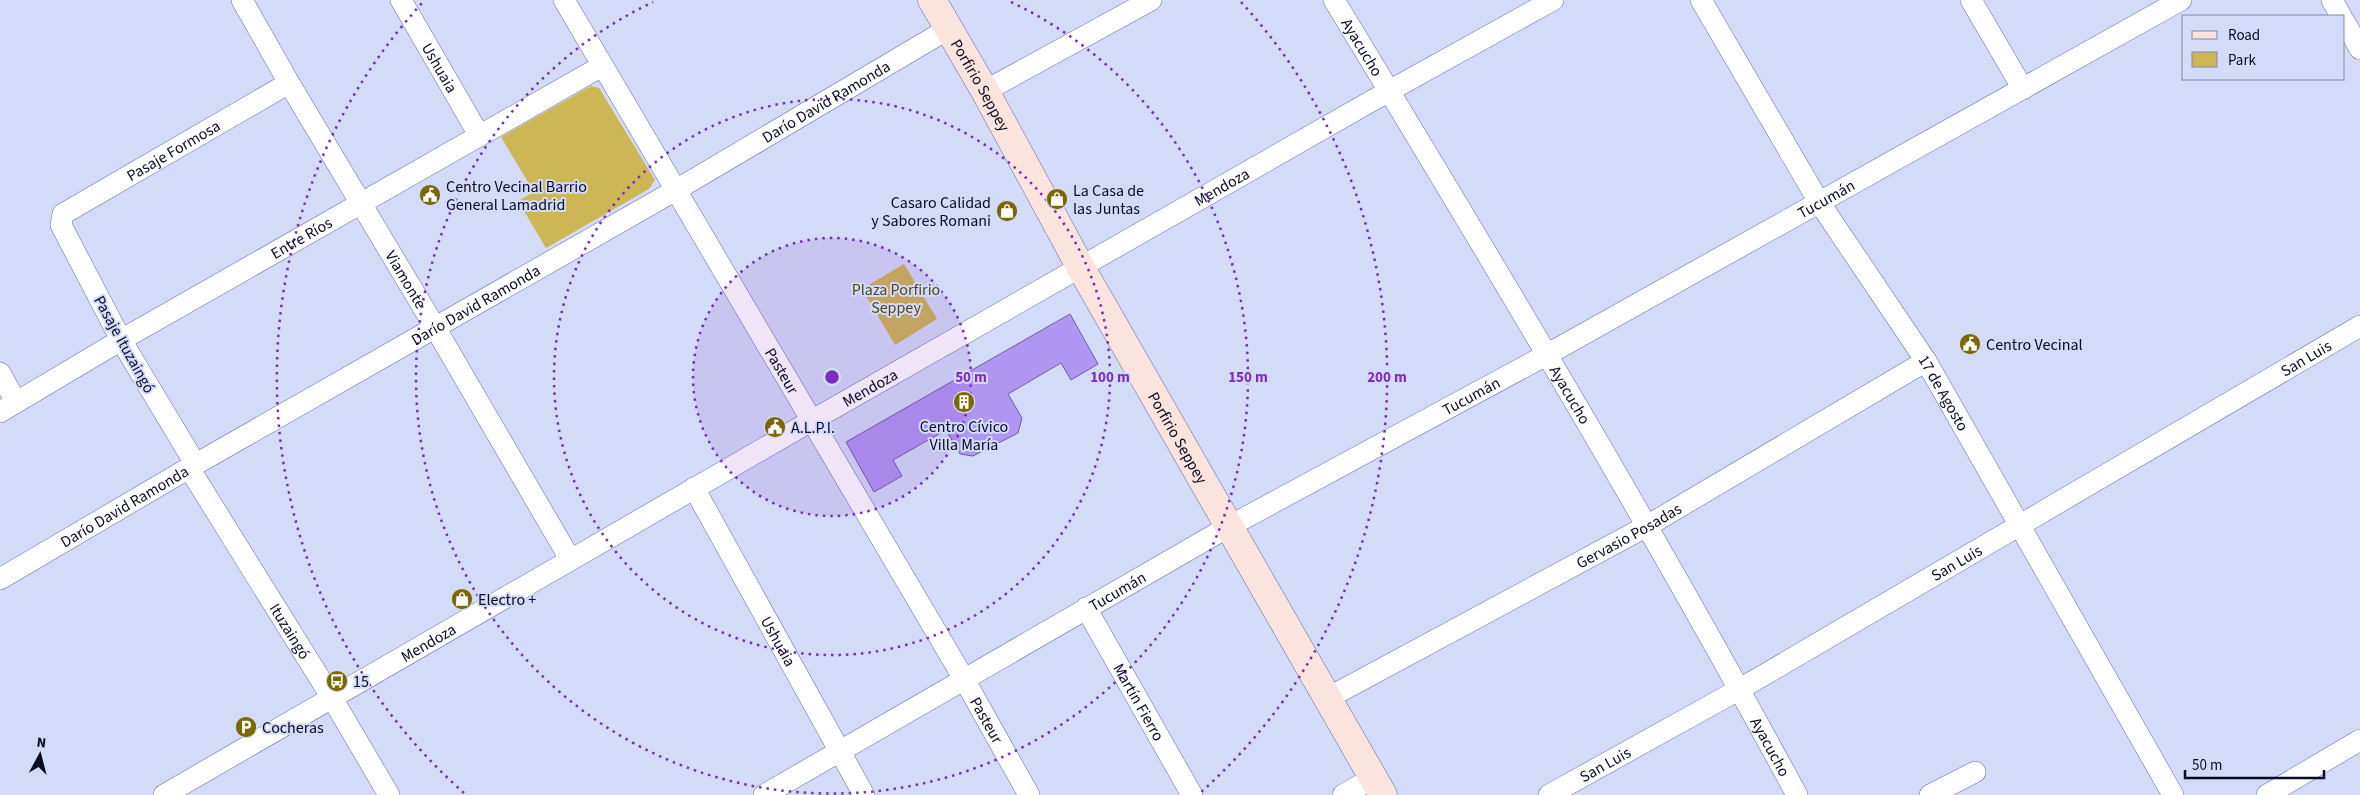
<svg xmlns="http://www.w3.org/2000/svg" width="2360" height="795" font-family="'Source Sans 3',sans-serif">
<rect width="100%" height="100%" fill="#d4dbf9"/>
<g fill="#cdb654">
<path d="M591,86l8,2 56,92 -6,9 -103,59 -28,-47 16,-9 -33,-55z"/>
<path d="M904,264l33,55 -42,26 -33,-56z"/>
</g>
<path fill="#b096f3" stroke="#715da1" d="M1070,314l28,50 -27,16 -10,-17 -53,31 14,24 -4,15 -45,23 -13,-2 -14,-24 -53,30 9,16 -28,16 -28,-50z"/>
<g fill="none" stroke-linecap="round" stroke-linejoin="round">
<g stroke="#636eb2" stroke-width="22">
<g id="minor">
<path id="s1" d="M242,0l47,83 147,246 134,230"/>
<path id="s2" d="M401,0l78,135"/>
<path id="s3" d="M564,0l400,679 65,116"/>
<path id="s4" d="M1334,0c159,262 317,525 463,795"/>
<path id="s5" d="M1701,0l118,202 107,159 247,434"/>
<path d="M1971,0l52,89"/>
<path d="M2332,0l9,16"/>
<path d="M2344,21l16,28"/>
<path d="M985,91l166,-91"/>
<path d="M0,373l16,29"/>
<path id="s6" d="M0,412l121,-72 481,-274"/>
<path id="s7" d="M196,465l-75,-125 -60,-115 2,-11 226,-131"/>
<path id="s8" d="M189,468l143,230 57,97"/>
<path id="s9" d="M694,488l170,307"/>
<path id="s10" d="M0,579l189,-111 487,-278 272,-161"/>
<path id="s11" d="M1086,608l106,187"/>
<path id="s12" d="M1326,699l321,-173 279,-165"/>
<path id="s13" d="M164,795l647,-374 578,-330 164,-91"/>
<path id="s14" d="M764,795l464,-268 320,-173 633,-354"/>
<path d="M1343,795l30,-17"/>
<path id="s15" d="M1549,795l191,-106 620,-363"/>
<path d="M1930,795l45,-23"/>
<path d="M2267,795l93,-55"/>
</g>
</g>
<g stroke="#636eb2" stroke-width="29">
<g id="secondary">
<path id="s16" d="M932,0l53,91 96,177 302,527"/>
</g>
</g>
<use href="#minor" stroke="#fff" stroke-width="21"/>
<use href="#secondary" stroke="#fae4dd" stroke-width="28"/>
</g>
<circle cx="832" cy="377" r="139" fill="#7b2cbf" fill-opacity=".12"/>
<g fill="none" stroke="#7b2cbf" stroke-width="2.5" stroke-dasharray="2.5 5">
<circle cx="832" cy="377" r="139"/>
<circle cx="832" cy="377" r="278"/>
<path d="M1011 2A416 416 0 1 1 653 2"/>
<path d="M464 793A555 555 0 0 1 423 2M1241 2A555 555 0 0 1 1200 793"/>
</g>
<defs>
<g id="civic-disc" transform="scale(1.125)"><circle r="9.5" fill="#7c6800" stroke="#d4dbf9"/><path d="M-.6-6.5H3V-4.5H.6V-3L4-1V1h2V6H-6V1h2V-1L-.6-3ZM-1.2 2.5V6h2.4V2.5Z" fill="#fff"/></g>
<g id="shop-disc" transform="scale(1.125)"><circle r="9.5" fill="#7c6800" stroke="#d4dbf9"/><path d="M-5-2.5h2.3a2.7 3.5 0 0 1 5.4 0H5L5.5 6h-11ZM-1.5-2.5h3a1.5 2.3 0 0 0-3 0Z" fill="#fff"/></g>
<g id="building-disc" transform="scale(1.125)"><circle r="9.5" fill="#7c6800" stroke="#d4dbf9"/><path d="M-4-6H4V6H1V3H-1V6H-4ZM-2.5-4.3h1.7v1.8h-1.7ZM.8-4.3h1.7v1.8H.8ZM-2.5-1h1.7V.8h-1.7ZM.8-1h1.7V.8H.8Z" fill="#fff"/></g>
<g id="bus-disc" transform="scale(1.125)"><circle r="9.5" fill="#7c6800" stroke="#d4dbf9"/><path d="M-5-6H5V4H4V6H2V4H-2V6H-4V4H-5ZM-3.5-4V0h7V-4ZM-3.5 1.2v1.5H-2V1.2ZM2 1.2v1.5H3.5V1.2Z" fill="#fff"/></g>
<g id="parking-disc" transform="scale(1.125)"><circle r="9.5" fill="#7c6800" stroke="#d4dbf9"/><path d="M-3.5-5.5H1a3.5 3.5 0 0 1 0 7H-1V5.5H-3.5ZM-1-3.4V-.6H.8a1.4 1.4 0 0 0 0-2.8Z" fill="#fff"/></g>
</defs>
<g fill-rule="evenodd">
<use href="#civic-disc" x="430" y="195"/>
<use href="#shop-disc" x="1057" y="199"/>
<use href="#shop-disc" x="1007" y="211"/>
<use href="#civic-disc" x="1970" y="344"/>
<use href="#building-disc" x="964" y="402"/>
<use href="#civic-disc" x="775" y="427"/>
<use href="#shop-disc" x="462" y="599"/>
<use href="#bus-disc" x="337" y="681"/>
<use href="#parking-disc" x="246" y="727"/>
</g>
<g text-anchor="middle" stroke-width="4" stroke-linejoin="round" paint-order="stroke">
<g font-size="16" fill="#090a24" stroke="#d4dbf9">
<text dy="6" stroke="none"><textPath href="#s4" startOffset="55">Ayacucho</textPath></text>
<text dy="6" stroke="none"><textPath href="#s2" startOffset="78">Ushuaia</textPath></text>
<text dy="6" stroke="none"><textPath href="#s16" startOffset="98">Porfirio Seppey</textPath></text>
<text dy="6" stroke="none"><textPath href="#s10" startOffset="954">Darío David Ramonda</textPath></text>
<text dy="6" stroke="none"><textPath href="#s7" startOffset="414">Pasaje Formosa</textPath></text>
<text dy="6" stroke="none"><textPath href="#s13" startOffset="1220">Mendoza</textPath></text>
<text dy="6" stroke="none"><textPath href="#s14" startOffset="1218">Tucumán</textPath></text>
<text dy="6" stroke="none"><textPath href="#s6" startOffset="348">Entre Ríos</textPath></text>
<text dy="6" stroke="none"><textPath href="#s1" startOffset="324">Viamonte</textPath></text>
<text dy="6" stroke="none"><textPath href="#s10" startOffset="549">Darío David Ramonda</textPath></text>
<text transform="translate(125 344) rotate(61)" y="6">Pasaje Ituzaingó</text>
<text dy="6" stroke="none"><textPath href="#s15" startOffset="874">San Luis</textPath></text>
<text dy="6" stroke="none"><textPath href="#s3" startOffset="430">Pasteur</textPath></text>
<text dy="6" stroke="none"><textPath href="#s13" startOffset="815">Mendoza</textPath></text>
<text dy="6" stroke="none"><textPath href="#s5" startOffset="462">17 de Agosto</textPath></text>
<text dy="6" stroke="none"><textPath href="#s4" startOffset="460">Ayacucho</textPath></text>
<text dy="6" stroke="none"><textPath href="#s14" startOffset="812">Tucumán</textPath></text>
<text dy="6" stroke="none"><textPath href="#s16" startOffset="502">Porfirio Seppey</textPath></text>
<text dy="6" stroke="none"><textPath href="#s10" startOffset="144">Darío David Ramonda</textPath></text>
<text dy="6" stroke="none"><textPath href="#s12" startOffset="344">Gervasio Posadas</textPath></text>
<text dy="6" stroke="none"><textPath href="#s15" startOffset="469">San Luis</textPath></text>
<text dy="6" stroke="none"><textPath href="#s14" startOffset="408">Tucumán</textPath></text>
<text dy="6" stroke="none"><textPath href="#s8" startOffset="192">Ituzaingó</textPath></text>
<text dy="6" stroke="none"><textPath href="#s9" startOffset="175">Ushuaia</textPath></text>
<text dy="6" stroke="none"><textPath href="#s13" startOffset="305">Mendoza</textPath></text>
<text dy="6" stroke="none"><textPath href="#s11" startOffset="108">Martín Fierro</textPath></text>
<text dy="6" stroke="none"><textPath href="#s3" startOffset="835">Pasteur</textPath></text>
<text dy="6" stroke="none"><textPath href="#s4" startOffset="865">Ayacucho</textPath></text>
<text dy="6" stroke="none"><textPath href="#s15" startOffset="64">San Luis</textPath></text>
</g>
<g font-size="16" fill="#090a24" stroke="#d4dbf9" text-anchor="start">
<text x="446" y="192">Centro Vecinal Barrio<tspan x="446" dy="18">General Lamadrid</tspan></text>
<text x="1073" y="196">La Casa de<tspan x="1073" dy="18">las Juntas</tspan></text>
<text x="991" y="208" text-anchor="end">Casaro Calidad<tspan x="991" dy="18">y Sabores Romani</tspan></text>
<text x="1986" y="350">Centro Vecinal</text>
<text x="964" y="432" text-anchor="middle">Centro Cívico<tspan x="964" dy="18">Villa María</tspan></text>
<text x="791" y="433">A.L.P.I.</text>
<text x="478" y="605">Electro +</text>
<text x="353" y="687">15</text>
<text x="262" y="733">Cocheras</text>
</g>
<g font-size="16" fill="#524819" stroke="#d4dbf9">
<text x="896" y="295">Plaza Porfirio<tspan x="896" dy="18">Seppey</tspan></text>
</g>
</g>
<circle cx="832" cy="377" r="8" fill="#7b2cbf" stroke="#d4dbf9" stroke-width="2.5"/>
<g font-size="15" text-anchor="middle" font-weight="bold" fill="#7b2cbf" stroke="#d4dbf9" stroke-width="4" stroke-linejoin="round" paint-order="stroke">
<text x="971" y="382">50 m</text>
<text x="1110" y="382">100 m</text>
<text x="1248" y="382">150 m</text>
<text x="1387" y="382">200 m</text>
</g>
<rect x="2182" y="15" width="162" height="65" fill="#d4dbf9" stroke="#8387a4"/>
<rect x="2192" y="31" width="25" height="8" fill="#fae4dd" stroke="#8387a4"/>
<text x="2228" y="40" font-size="15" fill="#090a24">Road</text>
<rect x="2192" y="52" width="25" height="15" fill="#cdb654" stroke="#8387a4"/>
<text x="2228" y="65" font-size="15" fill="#090a24">Park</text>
<g transform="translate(40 755) rotate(7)" stroke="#d4dbf9" stroke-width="4" paint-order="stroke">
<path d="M0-4L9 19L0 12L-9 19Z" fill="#090a24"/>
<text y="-8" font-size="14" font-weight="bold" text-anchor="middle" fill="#090a24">N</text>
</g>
<path d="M2185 770v8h139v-8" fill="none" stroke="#090a24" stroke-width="2.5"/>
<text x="2192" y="770" font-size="15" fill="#090a24" stroke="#d4dbf9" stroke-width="4" paint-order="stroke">50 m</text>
</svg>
